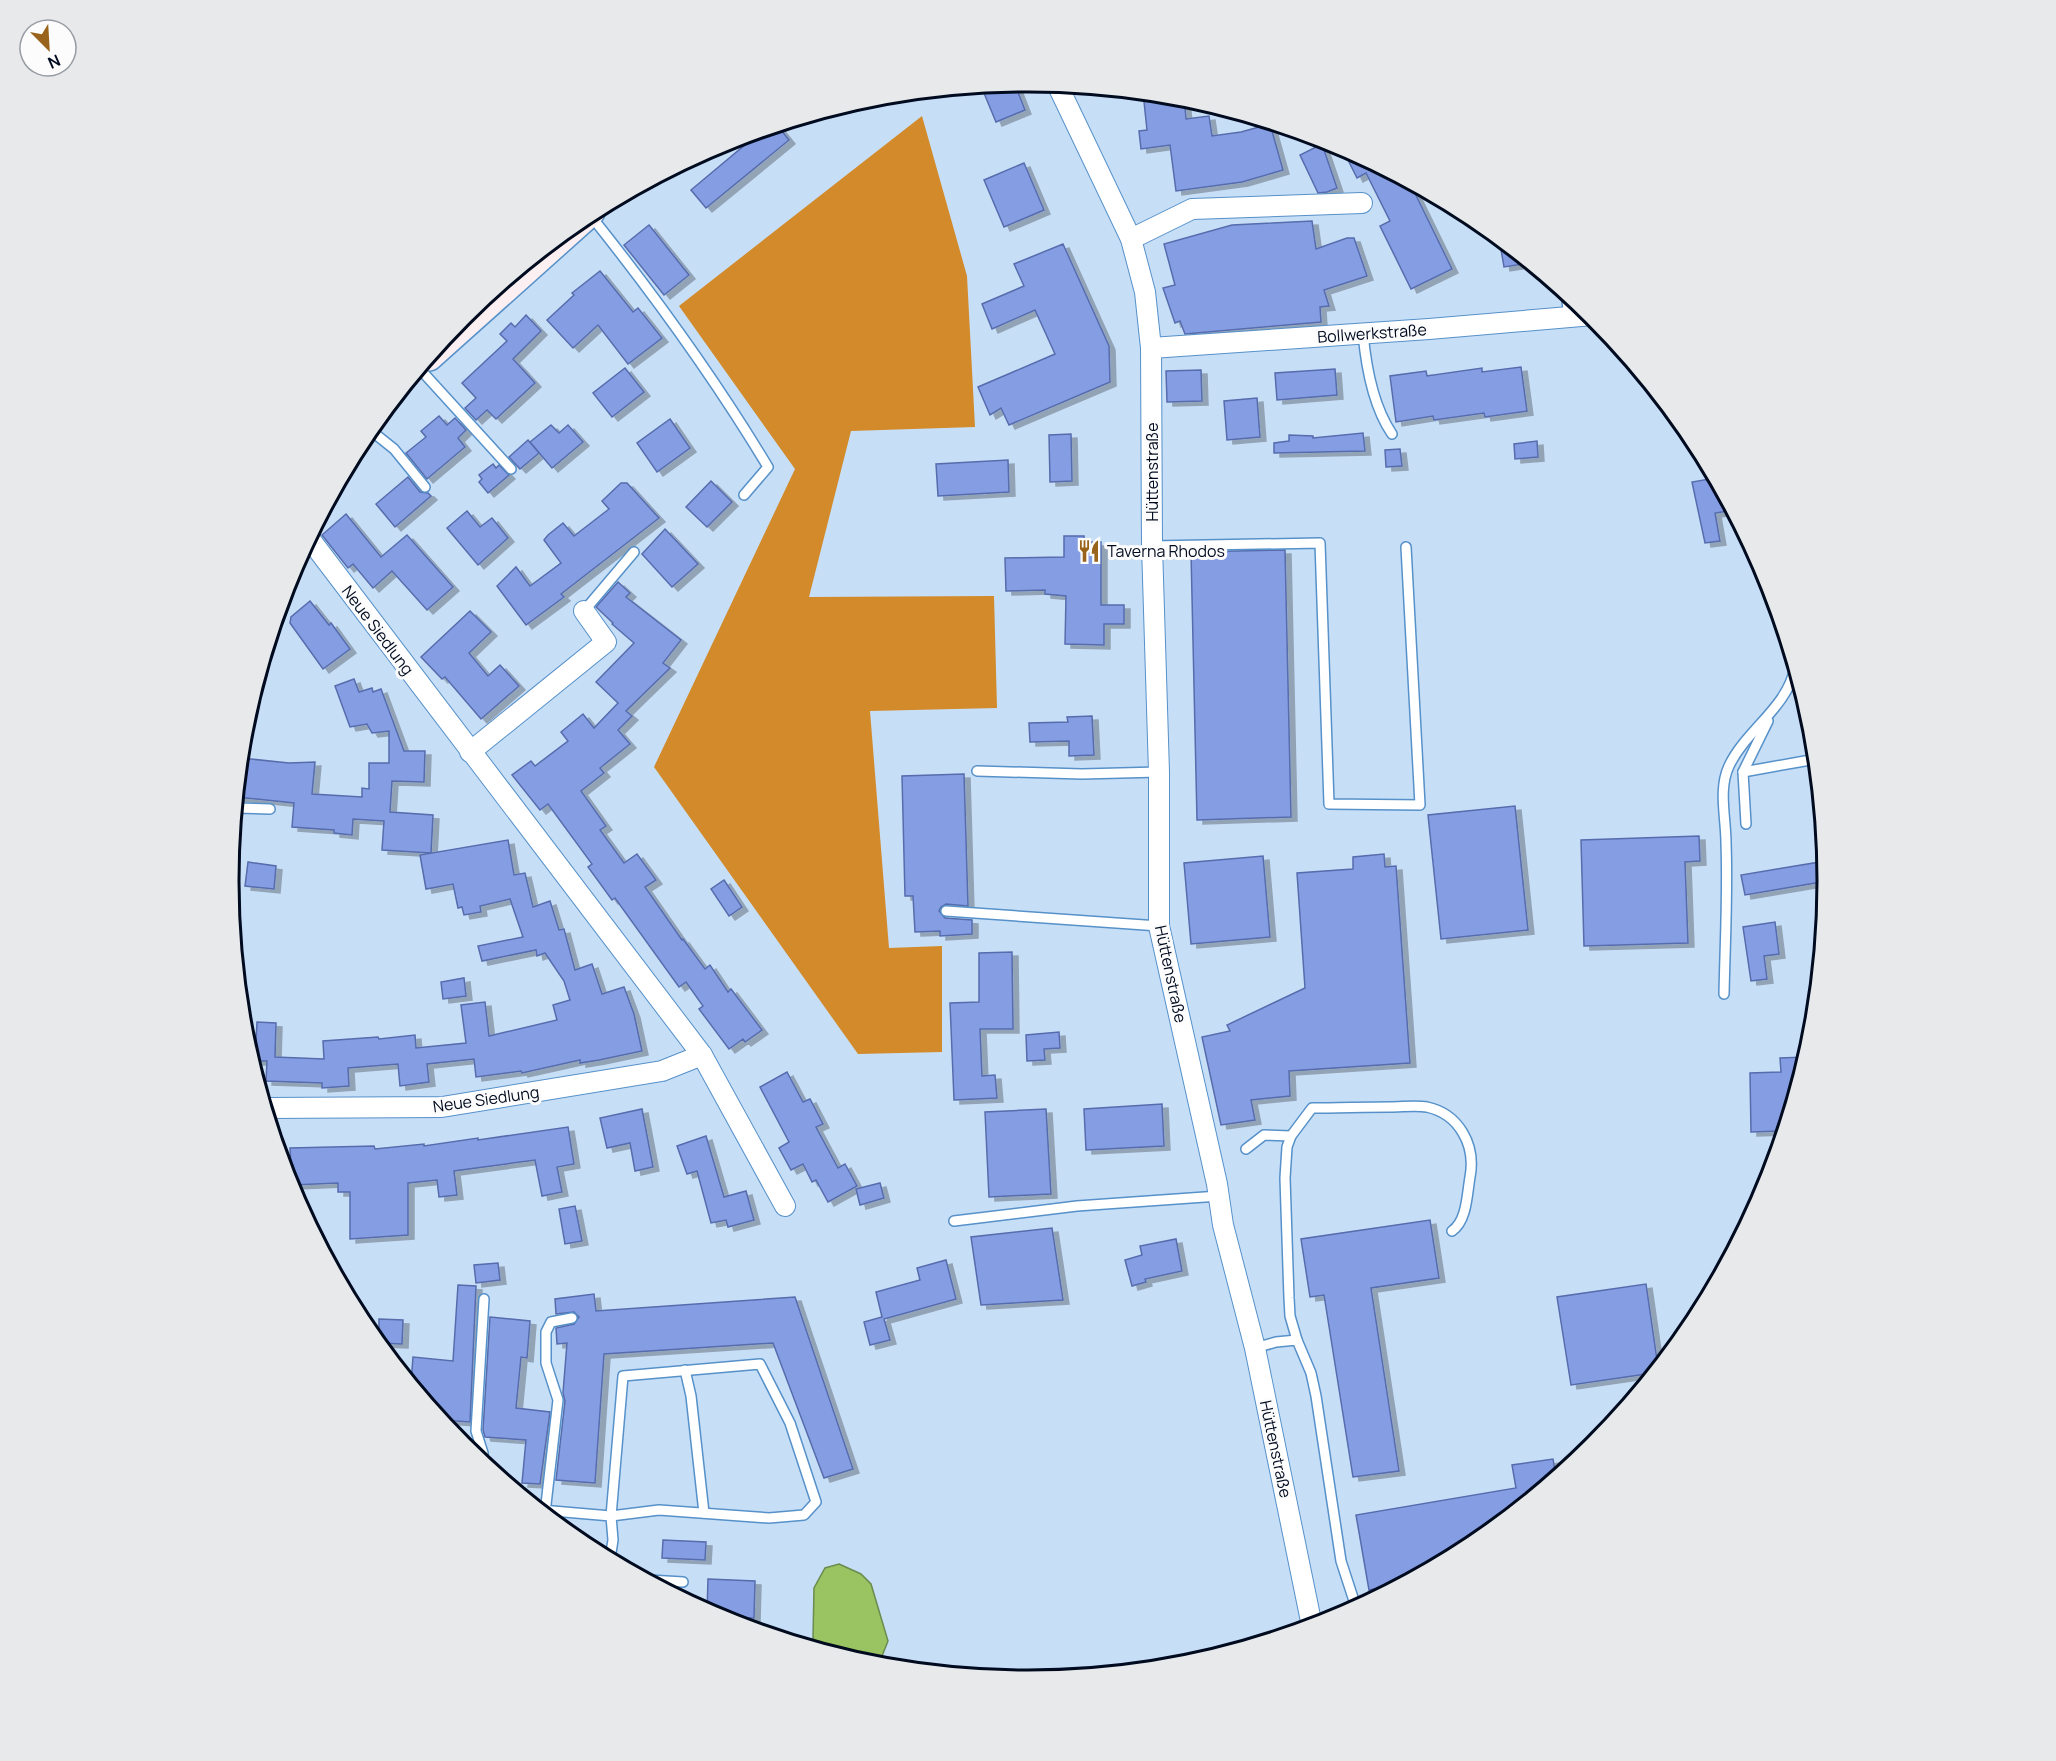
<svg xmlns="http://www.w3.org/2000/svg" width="2056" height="1761" font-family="Manrope,sans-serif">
<defs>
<filter id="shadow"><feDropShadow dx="6" dy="4" stdDeviation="0" flood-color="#0004"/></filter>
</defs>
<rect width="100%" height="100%" fill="#c7def7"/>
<path fill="#d28a2a" d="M922,116l45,160 8,151 -124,4 -42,166 185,-1 3,112 -127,3 19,237 53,-2v106l-84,2 -204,-287 141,-298 -116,-163z"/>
<path fill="#99c461" stroke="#6b8c4e" stroke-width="1.5" d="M839,1564l22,10 10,10 17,57 -6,15 -12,8 -53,-16 -4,-10 1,-50 11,-20z"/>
<g fill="#859ee3" stroke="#566cad" stroke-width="1.5" filter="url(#shadow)">
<path d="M1014,82l11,28 -29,12 -15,-36z"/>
<path d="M1143,92l41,4 2,23 23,-3 3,20 29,-4 29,-8 13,46 -41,12 -66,9 -6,-46 -29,4 -2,-18 8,-1z"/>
<path d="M777,125l12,15 -83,68 -15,-18 73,-61z"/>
<path d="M1322,144l15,44 -10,4 -9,1 -18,-38z"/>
<path d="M1341,146l69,37 42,86 -41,20 -31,-63 10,-5 -24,-48 -9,5z"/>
<path d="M1024,163l20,47 -40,17 -20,-47z"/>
<path d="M1312,221l4,28 31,-11h7l13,38 -43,14 5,16 -9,1 1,15 -136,12 -5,-13 -5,2 -12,-35 12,-3 -11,-41 68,-19z"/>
<path d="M649,225l40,50 -25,20 -40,-50z"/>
<path d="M1499,238l15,12 16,13 -26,4z"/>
<path d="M1063,244l46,102 1,36 -101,43 -8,-17 -11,7 -12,-28 77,-33 -20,-44 -43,19 -10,-25 42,-18 -10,-22z"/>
<path d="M600,271l33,41 5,-4 24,30 -34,26 -30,-39 -25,23 -26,-28 27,-25 -2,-2z"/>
<path d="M526,315l15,16 -28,28 22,24 -39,36 -9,-9 -11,10 -11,-12 11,-10 -14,-15 45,-42 -7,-7 11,-11 4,4z"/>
<path d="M1521,367l6,44 -42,6 -1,-4 -50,7 -1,-4 -37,6 -6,-46 36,-5 1,5 55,-8v4z"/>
<path d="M625,368l19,24 -32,25 -19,-24z"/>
<path d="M1335,369l2,26 -60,5 -2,-27z"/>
<path d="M1201,370l1,31 -35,1 -1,-31z"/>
<path d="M1257,398l3,39 -33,3 -3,-39z"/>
<path d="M439,416l8,9 8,-7 11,12 -8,8 7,9 -38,32 -21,-26 20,-16 -5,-6z"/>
<path d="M670,419l20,29 -33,24 -20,-29z"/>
<path d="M551,425l8,8 9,-8 15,17 -31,26 -22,-26z"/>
<path d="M1363,433l2,18 -91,2v-10l15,-2v-6l24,1v2z"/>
<path d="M1071,434l1,47 -22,1 -1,-47z"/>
<path d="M528,440l11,13 -19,16 -11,-12z"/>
<path d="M1537,441l1,16 -23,2 -1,-15z"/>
<path d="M1400,449l2,17 -16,1 -1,-17z"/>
<path d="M1008,460l1,32 -71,4 -2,-32z"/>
<path d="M493,464l3,4 3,-3 10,10 -21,18 -9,-11 3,-3 -3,-4z"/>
<path d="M408,477l12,15 8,1 3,3 -36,31 -19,-23z"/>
<path d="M1715,478l11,20 2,13 -13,2 5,28 -15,2 -13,-61z"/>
<path d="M711,481l21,21 -25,25 -21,-20z"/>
<path d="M621,483h6l32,35 -98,76 3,3 -38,28 -29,-39 19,-19 14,19 31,-23 -17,-23 4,-5 15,-12 11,13 35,-27 -7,-8z"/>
<path d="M467,511l13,16 12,-9 16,20 -30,27 -31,-37z"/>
<path d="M346,514l35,43 26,-22 46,52 -26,23 -35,-39 -19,17 -20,-24 -5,4 -26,-33z"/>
<path d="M665,529l33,35 -26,23 -30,-33z"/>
<path d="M1064,536h20v6h17v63h23v19h-20v21l-39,-1 1,-48 -21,-2v-4l-39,1 -1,-33 59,-1z"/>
<path d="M1285,550l6,267 -94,3 -6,-268z"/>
<path d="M618,582l12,11 -4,4 55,43 -18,23 7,5 -44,43 6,5 -14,14 12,14 -30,24 4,5 -23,18 25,35 -6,4 24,33 13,-9 19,26 -11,7 37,53 1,-1 22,30 5,-4 18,27 3,-3 31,41 -17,12 -2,-3 -14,10 -30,-40 4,-3 -17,-24 -7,5 -64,-89 -3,2 -24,-33 4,-3 -44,-60 -8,6 -28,-35 19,-14 4,5 33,-25 -7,-9 22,-18 11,14 24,-25 -22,-21 38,-39 -22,-19 1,-1 -17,-16z"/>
<path d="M310,601l19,24 2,-2 19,26 -27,20 -33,-46 1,-6z"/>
<path d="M470,611l21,21 -22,21 19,23 12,-11 19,21 -38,33 -36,-42 -3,2 -21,-22z"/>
<path d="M354,679l5,13 13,-4 1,4 8,-3 23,62h21l-1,31 -32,-1 -2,31 43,3 -2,38 -49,-3 2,-29 -31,-2 -1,16 -18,-2v-3l-42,-3 2,-24 -57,-6 4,-39 48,5 26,-1 -3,32 50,3v-9l7,1v-26h20v-32l-17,2 -5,-9 -17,3 -15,-41z"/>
<path d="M1092,716l2,39 -25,1v-15l-39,1 -1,-19 39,-1 -1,-5z"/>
<path d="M964,774l4,132 -22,-2 -5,3 -2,4 6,7 27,2v14l-32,2v-5l-25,1 -2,-36h-8l-3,-120z"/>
<path d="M1515,806l13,124 -87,9 -13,-124z"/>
<path d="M1699,836l1,25 -15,1 3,81 -104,3 -3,-106z"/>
<path d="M508,840l6,35 11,-2 8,34 17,-6 9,29 5,-1 11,41 17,-6 10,30 22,-7 10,27 8,37 -43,9 -19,3v-3l-58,13 -1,-2 -45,6 -2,-18 -47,5 2,18 -29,4 -2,-22 -50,4 1,18 -27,2v-5l-56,-2 1,-20h-12l2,-39 19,1 -1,34 49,2 -1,-18 55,-4 1,2 36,-4 1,13 50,-5 -5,-38 24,-3 4,34 68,-16 -4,-15 17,-5 -6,-19 -19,-28 -8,3 -1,-6 -54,11 -4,-15 45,-9 -13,-38 -30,7 1,6 -17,3 -2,-8 -4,1 -5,-24 -27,5 -6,-34z"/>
<path d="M1384,854l1,13 11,-1 14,197 -121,8 1,25 -39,4 4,20 -34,5 -19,-88 28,-6 -3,-6 78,-37 -8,-115 56,-4v-12z"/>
<path d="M1263,856l7,81 -79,7 -7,-81z"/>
<path d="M1826,861l1,20 -82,14 -4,-20z"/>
<path d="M248,862l28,4 -2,23 -29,-3z"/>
<path d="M724,880l18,27 -13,9 -18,-27z"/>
<path d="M1775,922l4,32 -15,2 3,23 -16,2 -8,-54z"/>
<path d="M1012,952l1,77h-33l2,47 13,-1 2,23 -43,2 -4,-97 29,-1v-49z"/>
<path d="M464,978l2,18 -23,3 -2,-17z"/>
<path d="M1059,1032l1,16 -16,1 1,11 -18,1 -1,-26z"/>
<path d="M1806,1057l-23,74 -32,1 -1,-59 31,-1 -1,-14z"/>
<path d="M787,1072l16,30 7,-3 13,25 -7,3 22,41 7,-4 12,22 -29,16 -12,-22 -4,2 -9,-18 -12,6 -12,-22 10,-6 -29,-55z"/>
<path d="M1162,1104l2,42 -78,4 -2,-41z"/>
<path d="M642,1109l11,58 -18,4 -5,-28 -23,5 -7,-30z"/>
<path d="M1046,1109l5,85 -62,3 -4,-85z"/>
<path d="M568,1127l6,37 -17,3 5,25 -20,4 -7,-36 -81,11 3,24 -18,2 -2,-17 -29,3v52l-58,4v-47h-12v-9l-46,2 -2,-37 84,-2 1,3 49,-5v2l54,-8v2z"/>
<path d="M706,1136l18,61 22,-6 8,29 -26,7 -2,-7 -15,3 -14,-52 -10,3 -10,-28z"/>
<path d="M880,1183l4,15 -24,7 -4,-16z"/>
<path d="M575,1206l7,35 -17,3 -6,-35z"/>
<path d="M1430,1220l9,58 -68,10 28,183 -46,6 -29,-182 -14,2 -9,-58z"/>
<path d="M1052,1228l11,72 -82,5 -10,-68z"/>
<path d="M1176,1239l6,32 -37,8 1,3 -14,4 -7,-26 17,-5 -2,-9z"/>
<path d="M946,1260l10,39 -72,20 6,21 -20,5 -6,-23 18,-5 -6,-25 44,-12 -3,-12z"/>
<path d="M498,1263l2,17 -24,3 -2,-18z"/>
<path d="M1646,1284l12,83 -5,6 -82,12 -14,-88z"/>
<path d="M458,1285l18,1 -6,136 -28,-2 -31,-37 2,-26 40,4z"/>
<path d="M594,1294l2,17 199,-14 58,172 -29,9 -51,-135 -169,11 -9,129 -39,-3 9,-79 -2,-8 4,-50 -10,1 -1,-16 18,-4 5,-7 -5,-5 -18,2 -1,-15z"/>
<path d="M490,1317l40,4 -3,37 -6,-1 -5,51 34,4 -10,72 -18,-1 4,-43 -41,-3 -2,-7z"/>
<path d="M379,1319l24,1 -1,24 -23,-1z"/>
<path d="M1553,1459l3,18 -84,68 -73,39 -30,6 -13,-75 160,-27 -4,-23z"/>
<path d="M663,1540l43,2 -1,18 -43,-2z"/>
<path d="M708,1579l47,2 -1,37 -36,-1 -11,-6z"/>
</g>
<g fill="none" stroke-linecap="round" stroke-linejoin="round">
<g stroke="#5691c9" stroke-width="12">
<g id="lane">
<path d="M591,216c64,80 124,163 177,251l-24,28"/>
<path d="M1566,293l3,24"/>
<path d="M1363,333c3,34 10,73 29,101"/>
<path d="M419,368l92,101"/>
<path d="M369,429l25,20 31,38"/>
<path d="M1152,546l168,-3 9,261 91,1 -14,-258"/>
<path d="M584,611l50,-59"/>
<path d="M977,771l105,3 77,-2"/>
<path d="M1743,772l73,-13"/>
<path d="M236,808l34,1"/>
<path d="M1746,824l-3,-52 25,-51"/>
<path d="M946,911l213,15"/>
<path d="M1724,994c1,-50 4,-101 2,-151 0,-25 -8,-54 3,-77 17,-36 58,-58 66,-98"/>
<path d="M1291,1136l-4,11 -2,31 4,120 1,18 7,24"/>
<path d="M1246,1149l18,-14 27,1 21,-28c26,0 52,-1 78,-1 12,0 26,-2 37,0 32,7 49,38 43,70 -3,17 -3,44 -18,54"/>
<path d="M954,1221l123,-15 142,-10"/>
<path d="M1255,1348l21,-6 21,-2 14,33 5,23 25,165 15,46"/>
<path d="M685,1370l6,26 13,117"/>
<path d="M483,1463v-10l-7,-22 8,-132"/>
<path d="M541,1510l70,6 48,-6 110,8 35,-3 12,-13 -26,-79 -30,-59 -137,12 -12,140 2,24 -3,19"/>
<path d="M545,1513l13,-113 -12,-37v-31l5,-10 21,-4"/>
<path d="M649,1580l34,2"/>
</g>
</g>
<g stroke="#5691c9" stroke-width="22">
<g id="street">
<path d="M1057,84l74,155 14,53 6,56 1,198 7,226v154l58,258 6,41 32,123 57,278"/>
<path d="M1131,239l61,-30 170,-6"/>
<path d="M1151,348l278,-19 164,-14"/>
<path d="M309,538l393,517 83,151"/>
<path d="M470,752l136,-110 -22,-31"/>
<path d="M266,1108l176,-1 220,-36 40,-16"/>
</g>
</g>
<g stroke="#5691c9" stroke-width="30">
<path id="secondary" d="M429,357l162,-145"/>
</g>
<use href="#lane" stroke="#fff" stroke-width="9"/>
<use href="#street" stroke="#fff" stroke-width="20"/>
<use href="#secondary" stroke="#fceff1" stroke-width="27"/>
</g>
<defs>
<g id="restaurant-bare" transform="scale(1.8)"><path d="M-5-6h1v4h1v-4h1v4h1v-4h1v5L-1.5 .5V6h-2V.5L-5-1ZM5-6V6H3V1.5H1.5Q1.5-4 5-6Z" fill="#99631b" stroke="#fcfcfc" stroke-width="2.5" paint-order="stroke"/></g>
</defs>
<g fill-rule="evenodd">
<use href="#restaurant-bare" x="1089" y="551"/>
</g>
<g text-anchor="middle" stroke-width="6" stroke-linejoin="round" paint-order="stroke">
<g font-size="16" fill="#000b20" stroke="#fcfcfc">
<text transform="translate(1372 333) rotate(-4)" y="6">Bollwerkstraße</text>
<text transform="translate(1152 472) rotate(-90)" y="6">Hüttenstraße</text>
<text transform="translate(378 630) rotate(53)" y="6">Neue Siedlung</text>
<text transform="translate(1171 974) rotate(78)" y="6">Hüttenstraße</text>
<text transform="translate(486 1099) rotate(-8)" y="6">Neue Siedlung</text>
<text transform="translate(1276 1449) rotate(78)" y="6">Hüttenstraße</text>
</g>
<g font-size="16" fill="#000b20" stroke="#fcfcfc" text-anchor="start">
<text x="1107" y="557">Taverna Rhodos</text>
</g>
</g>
<path d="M0 0H2056V1761H0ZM239 881a789 789 0 1 1 1578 0a789 789 0 1 1-1578 0Z" fill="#e8e9ea" fill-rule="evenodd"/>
<path fill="none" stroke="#000b20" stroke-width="3" d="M239 881a789 789 0 1 1 1578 0a789 789 0 1 1-1578 0Z"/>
<g transform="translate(48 48) rotate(156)"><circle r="28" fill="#fcfcfc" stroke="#979ca4" stroke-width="1.5"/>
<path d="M0-4.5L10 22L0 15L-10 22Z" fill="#99631b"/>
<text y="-9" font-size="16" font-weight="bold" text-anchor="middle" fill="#000b20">N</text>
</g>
</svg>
